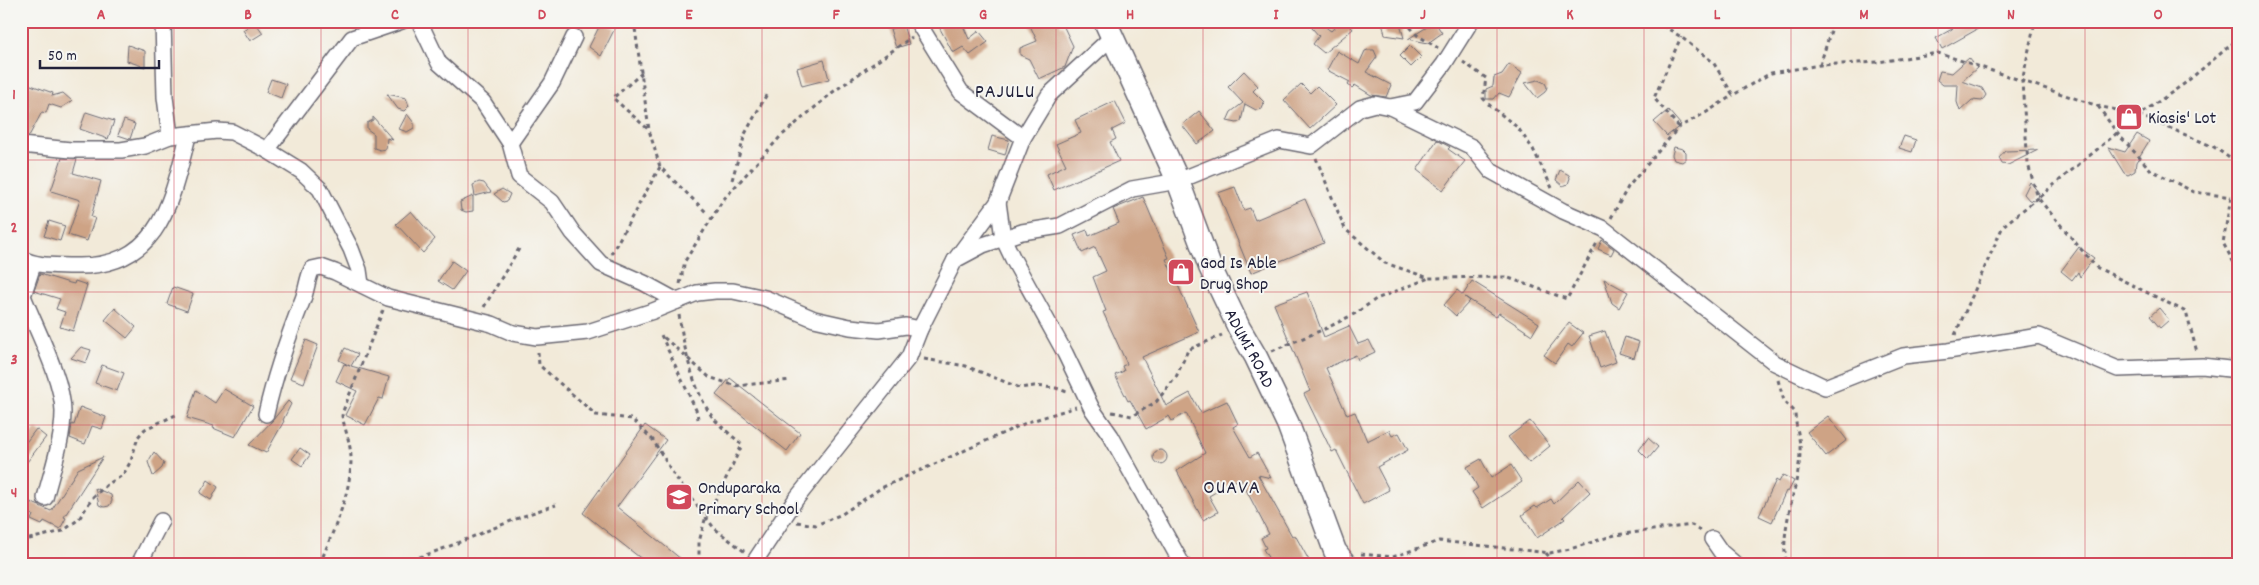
<svg xmlns="http://www.w3.org/2000/svg" width="2259" height="585" font-family="Dekko,sans-serif">
<rect width="100%" height="100%" fill="#f6f6f2"/>
<filter id="ink" filterUnits="userSpaceOnUse"><feTurbulence type="fractalNoise" baseFrequency=".02" numOctaves="2"/><feDisplacementMap in="SourceGraphic" scale="10" xChannelSelector="R" yChannelSelector="G"/><feConvolveMatrix kernelMatrix="1 2 1 2 8 2 1 2 1" color-interpolation-filters="sRGB"/></filter>
<filter id="wash" filterUnits="userSpaceOnUse"><feTurbulence type="fractalNoise" baseFrequency=".0096" numOctaves="4" result="noise"/><feDisplacementMap in="SourceGraphic" scale="20" xChannelSelector="R" yChannelSelector="G"/><feGaussianBlur stdDeviation="1.12" result="paint"/><feColorMatrix in="noise" values="0 0 0 0 0 0 0 0 0 0 0 0 0 0 0 0 0 1.4 0 .05"/><feComposite in="paint" operator="in"/></filter>
<g filter="url(#wash)">
<rect width="100%" height="100%" fill="#f2ead9"/>
<g id="blocks">
<g fill="#cea385">
<path d="M945,21h16l8,18 10,-8 9,11 -18,13 -7,-8 -10,6 -15,-28z"/>
<path d="M1028,21h31l2,5 2,-1 10,21 -8,21 -26,12 -10,-20 -9,-4v-7l17,-7z"/>
<path d="M1306,21h11l14,10 11,-10h4l7,8 -29,24 -11,-9 6,-8z"/>
<path d="M1382,21h17l5,17 -19,-3z"/>
<path d="M1958,21h34l-50,28 -6,-11 16,-9z"/>
<path d="M255,22l8,11 -13,8 -7,-11z"/>
<path d="M1435,22l7,11 -14,10 -20,-4z"/>
<path d="M601,23l14,5 -14,28 -12,-9z"/>
<path d="M903,25l6,19 -13,4 -6,-19z"/>
<path d="M128,45l17,6v16l-18,-6z"/>
<path d="M1410,46l11,11 -10,10 -11,-11z"/>
<path d="M1368,50h6l3,7 -11,15 25,13 -5,12 -15,-2 -16,-10 -3,3 -4,-3 2,-3 -23,-12 10,-19 22,13 6,-13z"/>
<path d="M1969,58l8,10 -15,13 20,7 4,7 -4,6 -10,-1 -12,11 -3,-9 1,-17h-15l-6,-5 3,-9 12,2z"/>
<path d="M824,60l5,19 -27,7 -5,-18z"/>
<path d="M1509,64l13,9 -13,24 -10,-4 -5,6h-8v-10l7,-3 1,-9 8,-3z"/>
<path d="M1244,71l14,15 -5,5 11,11 -2,7 -6,1 -11,-6 -4,17 -4,2 -10,-2 4,-9 12,-9 -15,-16z"/>
<path d="M271,79l15,5 -5,14 -15,-6z"/>
<path d="M1538,80l7,3 2,4 -2,5 -8,6 -12,-15z"/>
<path d="M28,84l25,9 -1,3 11,-3 9,8 -11,7 -12,-4 -3,9 -4,-1 -13,24h-8l9,-28 -9,-3z"/>
<path d="M1301,84l9,9 7,-7 19,19 -26,24 -26,-29z"/>
<path d="M387,94l19,4 3,8 -5,5 -6,-2z"/>
<path d="M1115,101l11,22 -14,7 4,9 -6,3 9,19 -65,29 -7,-16 19,-9 -10,-21 25,-11 -6,-13z"/>
<path d="M1668,110l13,15 -14,11 -13,-14z"/>
<path d="M1199,111l16,20 -18,13 -15,-19z"/>
<path d="M86,112l28,9 -6,18 -28,-10z"/>
<path d="M407,114l7,9v5l-7,4 -8,-3z"/>
<path d="M373,117l20,23 -6,-2 -1,11 -6,1 -6,-2v-14l-7,-5v-6l6,-3z"/>
<path d="M124,120l11,4 -5,15 -12,-4z"/>
<path d="M2137,134l12,7 -13,21 -1,9 -7,4 -4,-2 -16,-26 17,5z"/>
<path d="M992,136l17,4 -4,15 -17,-5z"/>
<path d="M1904,136l12,4 -4,12 -13,-4z"/>
<path d="M1437,140l13,7 -2,2 17,12 -22,29 -26,-20z"/>
<path d="M1674,147l9,2 3,3v7l-4,3 -8,-2 -2,-5z"/>
<path d="M2038,150l-30,15 -6,-1 -3,-6 6,-7z"/>
<path d="M62,158l15,1 -4,14 28,8 -10,36 4,1 -8,23 -19,-6 12,-35 -29,-9z"/>
<path d="M1560,170l9,5 1,3 -2,6 -5,2 -7,-6z"/>
<path d="M479,182l5,1 7,9 -16,4 -2,-11z"/>
<path d="M2030,182l9,11 -1,5 -4,3 -5,-1 -5,-6z"/>
<path d="M1235,187l9,23 6,-2 5,12 50,-21 19,44 -73,30 -33,-80z"/>
<path d="M502,189l8,5 -3,7 -4,1 -9,-8z"/>
<path d="M473,196v15l-7,1 -5,-2 -1,-8z"/>
<path d="M1143,197l26,61 -3,1 33,73 -57,25 24,49 24,-13 11,20 26,-12 11,23 -5,3 17,30 7,-4 14,25 -13,-3 34,61 3,-1 16,29h-39l-9,-15 3,-1 -5,-10 8,-4 -29,-56 -31,18 9,16 -15,8 -26,-49 28,-18 -19,-40 -14,8 -3,-5 -23,13 -16,-29 -2,1 -13,-26 9,-4 -2,-5 5,-2 -24,-52 3,-1 -13,-34 13,-6 -11,-24 -13,6 -8,-18 13,-5 2,6 30,-13 -6,-14z"/>
<path d="M411,211l24,28 -12,14 -27,-29z"/>
<path d="M49,221l16,5 -5,15 -16,-5z"/>
<path d="M1602,240l12,9 -3,6 -13,-6z"/>
<path d="M2079,247l15,11 -14,19 -2,-5 -6,8 -11,-9z"/>
<path d="M452,261l14,10 -14,19 -14,-9z"/>
<path d="M40,274l26,8 8,2 1,-3 12,4 -14,46 -13,-4 5,-15 -9,-3 4,-10 -26,-8z"/>
<path d="M1604,279l24,13 -9,16 -7,-5z"/>
<path d="M1472,281l67,42 -7,12 -33,-22 -3,4 -31,-20 5,4 -14,15 -12,-11 13,-15 6,5z"/>
<path d="M173,287l20,7 -6,17 -20,-7z"/>
<path d="M1307,292l17,45 25,-11 9,18 11,-4 6,12 -17,8 -2,-5 -30,13 21,47 8,-3 12,29 22,-11 3,6 7,-3 9,17 -31,17 12,23 -26,14 -27,-54 -4,2 -28,-58 6,-3 -36,-87z"/>
<path d="M115,308l21,19 -9,11 -22,-18z"/>
<path d="M2159,308l10,12 -9,8 -10,-12z"/>
<path d="M1569,323l14,10 -11,14 -4,-3 -13,19 -11,-8z"/>
<path d="M1605,331l11,31 -16,6 -11,-32z"/>
<path d="M1625,337l14,5 -5,16 -15,-5z"/>
<path d="M306,340l12,5 -14,38 -14,-5z"/>
<path d="M81,347l10,3 -5,13 -15,-5z"/>
<path d="M345,348l13,6 -7,12 38,11 -6,22 -4,-1 -14,27 -20,-10 12,-24 -21,-10 8,-17 6,2 -11,-6z"/>
<path d="M102,365l22,8 -7,18 -22,-8z"/>
<path d="M730,378l70,55 -13,18 -71,-56z"/>
<path d="M224,389l29,17 -18,31 -22,-9 1,-2 -27,-8 9,-28 19,13z"/>
<path d="M288,401l3,3 -8,16 1,1 -18,32 -17,-8 24,-25z"/>
<path d="M80,407l26,10 -4,12 -10,-3 -7,18 -15,-6 2,-14 2,1z"/>
<path d="M1828,416l19,24 -21,16 -19,-24z"/>
<path d="M1530,421l20,25 -21,17 -21,-26z"/>
<path d="M645,425l21,15 -49,67 70,57h-39l-65,-51z"/>
<path d="M36,429l10,8 -25,33v-21z"/>
<path d="M1648,438l10,9 -10,12 -9,-9z"/>
<path d="M300,448l10,7 -8,11 -10,-7z"/>
<circle cx="1160" cy="457" r="7"/>
<path d="M154,452l10,11 -2,5 -9,8 -5,-14z"/>
<path d="M103,457l-39,60 2,1 -6,11 -16,-8 -2,4 -11,-5 2,-5 -12,-6v-11l30,13 27,-42z"/>
<path d="M1481,459l10,19 20,-13 11,17 -39,26 -11,-16 6,-4 -11,-21z"/>
<path d="M1783,475l11,6 -6,11 -2,-1 -14,31 -13,-6 17,-36 3,2z"/>
<path d="M208,480l10,7 -7,13 -11,-7z"/>
<path d="M1579,480l11,12 -27,25 2,2 -28,19 -15,-23 13,-9 2,2 14,-9 3,5z"/>
<path d="M95,488l16,7 1,6 -3,5 -5,1 -5,-2z"/>
</g>
</g>
</g>
<g filter="url(#ink)">
<use href="#blocks" fill-opacity="0" stroke="#6b6872" stroke-width="1"/>
<g fill="none" stroke-linecap="round" stroke-linejoin="round">
<g stroke="#6b6872" stroke-width="18">
<g id="street">
<path d="M163,21l2,76 5,39"/>
<path d="M419,21l20,42 44,39 27,41 9,33 33,26 21,31 28,31 43,19 33,18"/>
<path d="M917,21l44,71 62,46"/>
<path d="M1390,107l25,-5 29,-38 27,-43"/>
<path d="M510,143l42,-60 22,-46"/>
<path d="M21,145l50,5h50l24,-4 25,-10 47,-5 15,1 35,18 34,21 19,18 31,60 8,21 2,14"/>
<path d="M267,150l85,-112 50,-17"/>
<path d="M998,202l5,36 10,21 52,94 27,56 19,27 71,128"/>
<path d="M21,258c16,9 34,7 52,8 86,3 98,-63 115,-130"/>
<path d="M955,260l28,-15 39,-13 38,-6 72,-37 46,-8 101,-41 32,6 49,-38 15,-4 15,3 82,40 19,24 72,40 41,18 171,134 50,24 78,-31 45,-5 91,-15 79,33 84,-3 36,4"/>
<path d="M33,265l-10,31c12,31 40,83 40,116 0,28 -11,58 -18,86"/>
<path d="M266,414c9,-40 22,-77 37,-115 4,-10 4,-20 9,-30l9,-2 14,5 53,26 104,26 21,9 24,4 51,-5 65,-21 44,-18 18,-2h18l32,7 49,21 36,8 29,3 27,-4 14,3"/>
<path d="M1712,539l9,13 14,12"/>
<path d="M139,564l22,-43"/>
<path d="M753,564l43,-65 113,-142 11,-28 35,-69 43,-58 25,-64 26,-43 62,-57"/>
</g>
</g>
<g stroke="#6b6872" stroke-width="25">
<g id="secondary">
<path id="s1" d="M1105,21l73,160 32,86 29,61 17,29 32,67 47,127 10,13"/>
</g>
</g>
<g stroke="#6b6872" stroke-width="3" stroke-dasharray="4 4" stroke-linecap="butt">
<path d="M634,21l15,109 11,37 48,47"/>
<path d="M1405,21l12,14 21,13"/>
<path d="M1656,21l25,16 32,25 20,33 38,-22 49,-8 58,-3 60,-9 160,53 41,9 45,-31 54,-45"/>
<path d="M1463,62l23,16 -3,20 4,5 31,25 15,21 19,39"/>
<path d="M1820,65l14,-44"/>
<path d="M642,73l-29,25 36,32"/>
<path d="M2098,106l19,27 34,37 43,22 37,5"/>
<path d="M2139,115l75,32 24,17"/>
<path d="M1679,127l-25,-29 27,-61"/>
<path d="M2117,133l-79,65 58,69 90,45 11,40"/>
<path d="M1316,158l29,71 40,34 44,15 77,-1 61,22 31,-58"/>
<path d="M732,180l13,-46 23,-42"/>
<path d="M2238,195l-7,2 -8,46 15,27"/>
<path d="M1611,218l17,-31 51,-60 28,-15 26,-17"/>
<path d="M611,254l49,-87"/>
<path d="M680,284l5,-23 38,-61 57,-63 53,-45 79,-55"/>
<path d="M484,307l36,-60"/>
<path d="M679,315c5,33 13,71 32,100 8,11 21,20 31,30l-24,50 -12,21 -7,26v22"/>
<path d="M1955,335l48,-109 35,-28 -10,-34 -6,-82 13,-61"/>
<path d="M1272,351l55,-23 29,-15 20,-14 53,-21"/>
<path d="M538,352l1,13 57,50 36,4 21,21 21,35 40,53 31,24"/>
<path d="M924,359l42,7 54,22 14,-2 22,2 11,4"/>
<path d="M1778,380l6,21 11,11c0,14 6,27 5,41 -1,34 -22,79 -13,111"/>
<path d="M1112,412l20,4 24,-14 20,-25 12,-27 34,-15"/>
<path d="M698,419l-1,-7 -36,-77 48,42 27,9 55,-6"/>
<path d="M797,522l19,3 26,-11 39,-26 147,-66 48,-15"/>
<path d="M21,541l42,-10 16,-12 14,-22 15,-13 15,-9 8,-14 7,-24 7,-8 33,-15"/>
<path d="M1546,553l9,11"/>
<path d="M1361,554l32,3 46,-16 111,12 20,-4 45,-14 77,-10 9,6"/>
<path d="M21,559l12,5"/>
<path d="M320,564c13,-34 31,-69 31,-105 0,-15 -6,-29 -9,-43l1,-5 40,-101"/>
<path d="M396,564c55,-14 106,-43 160,-59"/>
</g>
<use href="#street" stroke="#fff" stroke-width="15"/>
<use href="#secondary" stroke="#fff" stroke-width="22"/>
</g>
</g>
<path fill="none" stroke="#d1495b" stroke-width="1" stroke-opacity="0.55" d="M174,21v543M321,21v543M468,21v543M615,21v543M762,21v543M909,21v543M1056,21v543M1203,21v543M1350,21v543M1497,21v543M1644,21v543M1791,21v543M1938,21v543M2085,21v543M21,160h2217M21,292h2217M21,425h2217"/>
<defs>
<g id="shop-square" transform="scale(1.4375)"><rect x="-9" y="-9" width="18" height="18" rx="4" fill="#d1495b" stroke="#f6f6f2"/><path d="M-5-2.5h2.3a2.7 3.5 0 0 1 5.4 0H5L5.5 6h-11ZM-1.5-2.5h3a1.5 2.3 0 0 0-3 0Z" fill="#fff"/></g>
<g id="school-square" transform="scale(1.4375)"><rect x="-9" y="-9" width="18" height="18" rx="4" fill="#d1495b" stroke="#f6f6f2"/><path d="M0-5L7-2L0 1L-7-2ZM-4 1L0 2.5L4 1V4Q0 6-4 4Z" fill="#fff"/></g>
</defs>
<g fill-rule="evenodd">
<use href="#shop-square" x="2129" y="117"/>
<use href="#shop-square" x="1181" y="272"/>
<use href="#school-square" x="679" y="497"/>
</g>
<g text-anchor="middle" stroke-width="4" stroke-linejoin="round" paint-order="stroke">
<g font-size="18" fill="#22223b" stroke="#f6f6f2" text-anchor="start">
<text x="2148" y="123">Kiasis' Lot</text>
<text x="1200" y="268">God Is Able<tspan x="1200" dy="21">Drug Shop</tspan></text>
<text x="698" y="493">Onduparaka<tspan x="698" dy="21">Primary School</tspan></text>
</g>
<g font-size="18" fill="#22223b" stroke="#f6f6f2">
<text dy="6" stroke="none"><textPath href="#s1" startOffset="358">ADUMI ROAD</textPath></text>
</g>
<g font-size="20" letter-spacing="1" fill="#22223b" stroke="#f6f6f2">
<text x="1005" y="97">PAJULU</text>
<text x="1232" y="493">OUAVA</text>
</g>
</g>
<rect width="2259" height="585" fill="none" stroke="#f6f6f2" stroke-width="55"/>
<path d="M40 60v8h119v-8" fill="none" stroke="#22223b" stroke-width="2.5"/>
<text x="48" y="60" font-size="15" fill="#22223b" stroke="#f6f6f2" stroke-width="4" paint-order="stroke">50 m</text>
<rect x="28" y="28" width="2204" height="530" fill="none" stroke="#d1495b" stroke-width="2"/>
<g font-size="16" text-anchor="middle" font-weight="bold" fill="#d1495b">
<text x="101" y="19">A</text>
<text x="248" y="19">B</text>
<text x="395" y="19">C</text>
<text x="542" y="19">D</text>
<text x="689" y="19">E</text>
<text x="836" y="19">F</text>
<text x="983" y="19">G</text>
<text x="1130" y="19">H</text>
<text x="1276" y="19">I</text>
<text x="1423" y="19">J</text>
<text x="1570" y="19">K</text>
<text x="1717" y="19">L</text>
<text x="1864" y="19">M</text>
<text x="2011" y="19">N</text>
<text x="2158" y="19">O</text>
<text x="14" y="99">1</text>
<text x="14" y="232">2</text>
<text x="14" y="364">3</text>
<text x="14" y="497">4</text>
</g>
</svg>
